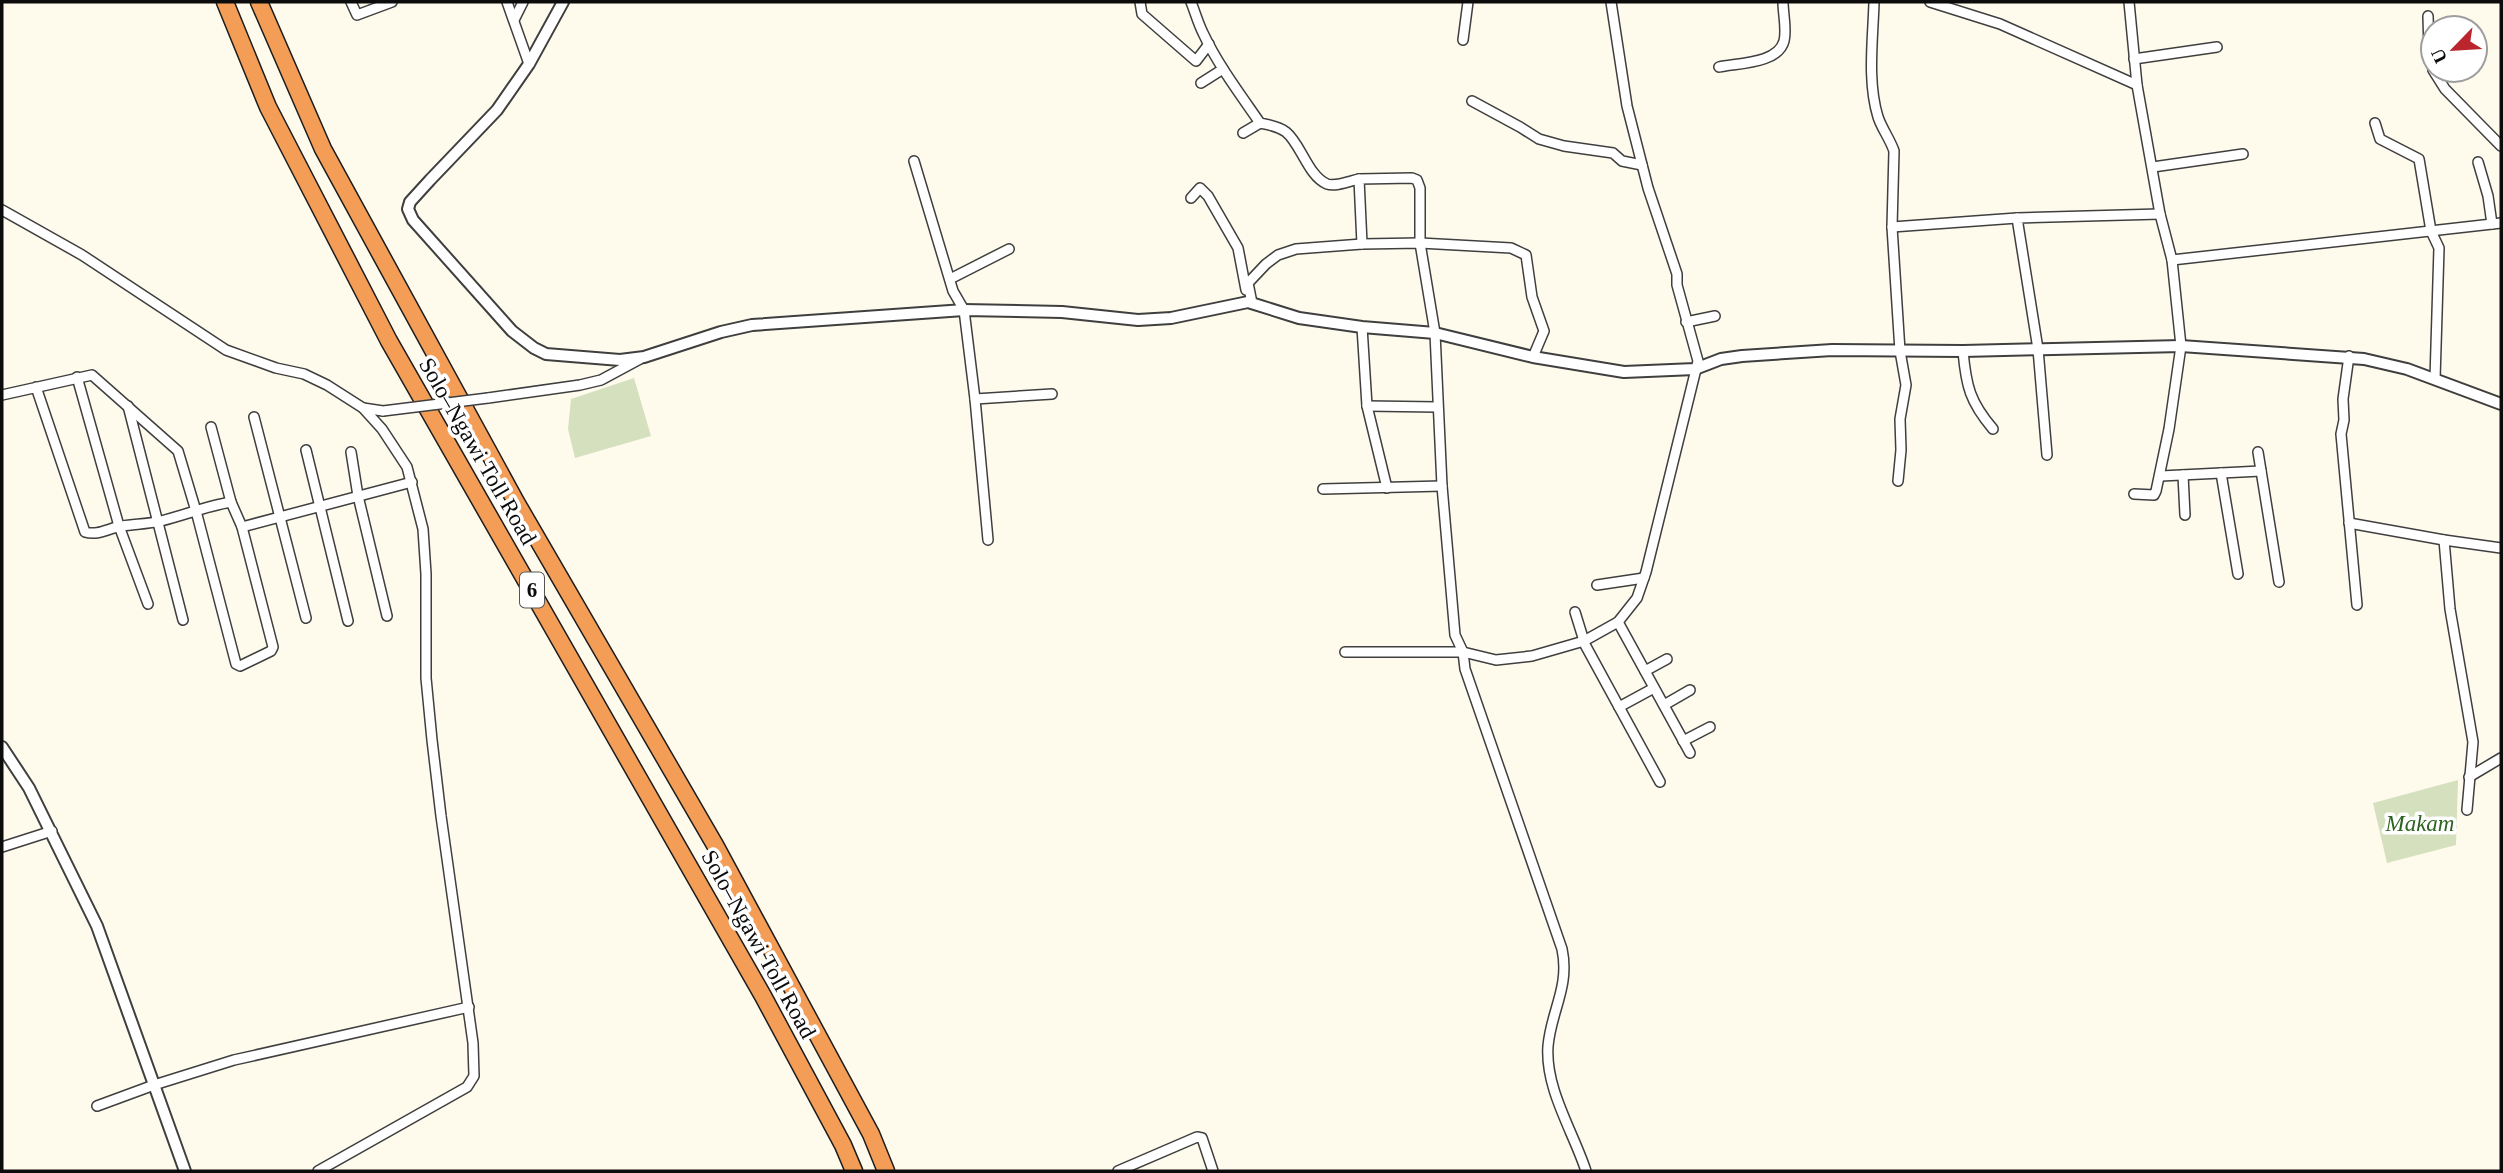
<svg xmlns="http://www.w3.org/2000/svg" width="2503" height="1173" font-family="Georgia,serif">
<rect width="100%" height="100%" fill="#fffbec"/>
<g fill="#d5e0be">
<path d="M634,378l17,58 -76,22 -7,-29 3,-30z"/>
<path d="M2458,780l-2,65 -69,18 -14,-60z"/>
</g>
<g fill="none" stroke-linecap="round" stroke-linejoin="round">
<g stroke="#3f3f3f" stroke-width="12">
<g id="minor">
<path d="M351,2l6,13 35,-13"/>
<path d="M507,2l22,62"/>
<path d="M1140,2l2,12 54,47 13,-17"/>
<path d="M1191,2c4,10 7,21 12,31 15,32 37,61 57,90 9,2 18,3 26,9 15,12 22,44 41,52 8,3 23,-3 32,-5"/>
<path d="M1874,2c-1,37 -7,79 4,115 4,12 12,22 16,34l-2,76 8,124 6,34 -6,34 1,31 -3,31"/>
<path d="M1930,2l70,22 137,61"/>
<path d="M2129,2l8,83 23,129 12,46 9,86 -12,83 -13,62 -2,4 -20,-1"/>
<path d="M2428,16l1,36 4,17"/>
<path d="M514,20l9,-18"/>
<path d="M1463,40l5,-38"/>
<path d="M2134,59l83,-12"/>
<path d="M1719,67c18,-4 59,-3 65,-26 3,-11 -1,-27 -1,-39"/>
<path d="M2433,70l12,19 56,57"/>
<path d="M1201,83l22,-14"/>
<path d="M1472,101l48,26 19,12 25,7 49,7 9,8 20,4"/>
<path d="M2375,123l5,16 39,20 12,72 8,17 -4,131"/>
<path d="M1243,133l17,-10"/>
<path d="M914,161l39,130 11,19 11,89 13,141"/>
<path d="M2478,162l10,34 4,28"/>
<path d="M2153,167l90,-13"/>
<path d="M1191,198l9,-10 8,8 30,52 8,42"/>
<path d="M2,210l80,45 144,95 50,18 28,6 23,11 36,23"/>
<path d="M1892,227l125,-9"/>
<path d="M1362,244l-3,-65 53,-1 5,2 3,8v55l15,90 7,153 13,149 8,17 2,17 97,280c8,38 -11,62 -14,97 -3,43 25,85 38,125"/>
<path d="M2172,260l329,-37"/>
<path d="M950,279l59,-30"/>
<path d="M1252,303l-4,-20 18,-19 12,-9 18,-6 66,-5 58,-1 91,5 15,7 6,42 12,34 -11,26"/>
<path d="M1686,322l29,-6"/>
<path d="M1362,327l5,79 20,82"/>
<path d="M1963,351c3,35 7,51 30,78"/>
<path d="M2349,356l-6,43 1,21 -3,14 16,171"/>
<path d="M77,377l42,149 29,78"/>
<path d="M2,395l90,-20 86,76 18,60 40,153 4,2 31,-15 2,-4 -31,-120 -11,-25c-24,4 -46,13 -70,19 -13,3 -26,3 -39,5 -13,2 -24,10 -37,6l-49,-145"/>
<path d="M488,398l92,-13 21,-5 39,-21"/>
<path d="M975,399l77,-5"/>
<path d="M128,406l55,214"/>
<path d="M1367,406l70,1"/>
<path d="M254,417l52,201"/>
<path d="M211,427l20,75"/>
<path d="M306,450l42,171"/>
<path d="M351,452l7,44 29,120"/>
<path d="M2258,452l21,130"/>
<path d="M2047,455l-9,-106 -21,-131 143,-4"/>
<path d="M2221,473l17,101"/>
<path d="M2183,475l2,40"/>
<path d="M2161,476l100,-5"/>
<path d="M1323,489l119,-3"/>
<path d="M2349,523l95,17 57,8"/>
<path d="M242,527l170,-45"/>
<path d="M2444,540l6,69 23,133 -6,68"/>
<path d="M1597,585l47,-7"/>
<path d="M1575,612l9,29"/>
<path d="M1618,622l72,131"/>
<path d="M1583,641l77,141"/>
<path d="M1345,652h118l33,8 36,-4 52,-15 34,-19 19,-24 9,-26 52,-211 -21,-76v-11l-29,-86 -21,-82 -16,-104"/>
<path d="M1645,671l22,-12"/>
<path d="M1664,705l26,-15"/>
<path d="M1619,707l35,-19"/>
<path d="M1683,741l27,-14"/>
<path d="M2469,777l32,-19"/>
<path d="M2,847l50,-16"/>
<path d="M97,1106l57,-21 80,-25 235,-53"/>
<path d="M318,1171l149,-84 7,-11 -1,-33 -32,-227 -9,-76 -6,-62v-104l-3,-45 -16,-62 -25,-38 -19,-21 20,3"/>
<path d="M1118,1171l79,-34 5,1 11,33"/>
</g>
</g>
<g stroke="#3f3f3f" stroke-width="14">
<g id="tertiary">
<path d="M563,2l-34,62 -32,46 -67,70 -20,22 -2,7 5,11 99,111 22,17 12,6 74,6 24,-3 77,-25 31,-7 212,-15 98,2 76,8 33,-2 77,-16 51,16 63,9 73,6 98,24 91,15 71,-3 26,-10 21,-3 90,-6 131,1 218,-5 183,13 43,10 94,35"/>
<path d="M2,747l27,41 68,138 88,245"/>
</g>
</g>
<g stroke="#1d1d1d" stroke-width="19">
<g id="motorway">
<path d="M225,2l43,105 121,234 374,655 80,149 11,26"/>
<path d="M259,2l64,147 193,353 199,343 156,289 15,37"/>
</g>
</g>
<use href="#minor" stroke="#fff" stroke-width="9"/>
<use href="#tertiary" stroke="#fff" stroke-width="10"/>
<use href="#motorway" stroke="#f39d56" stroke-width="16"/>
<g stroke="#3f3f3f" stroke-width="12" stroke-linecap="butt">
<path id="minor-bridge" d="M383,411l105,-13"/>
</g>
<use href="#minor-bridge" stroke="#fff" stroke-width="9"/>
</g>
<g text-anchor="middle" stroke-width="7" stroke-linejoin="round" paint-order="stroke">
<rect fill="#fff" stroke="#555" stroke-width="2" x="520" y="572.5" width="24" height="35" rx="5"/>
<g font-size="21" font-weight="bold" fill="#0c0c0c">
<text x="532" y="597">6</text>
</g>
<g font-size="23" fill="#0c0c0c" stroke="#fff">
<text transform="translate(478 451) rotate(60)" y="8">Solo–Ngawi Toll Road</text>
<text transform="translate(759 944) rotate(61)" y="8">Solo–Ngawi Toll Road</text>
</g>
<g font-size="23" font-style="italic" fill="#2d631e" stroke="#fff">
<text x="2420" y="831">Makam</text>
</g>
</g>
<rect width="2503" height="1173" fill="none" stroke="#0c0c0c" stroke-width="7"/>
<g transform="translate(2454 49) rotate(245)"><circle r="33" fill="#ffffff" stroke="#9e9e9e" stroke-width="2"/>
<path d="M0-5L12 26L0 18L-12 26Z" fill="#bb262e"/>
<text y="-10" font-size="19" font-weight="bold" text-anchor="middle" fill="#0c0c0c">U</text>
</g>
</svg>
